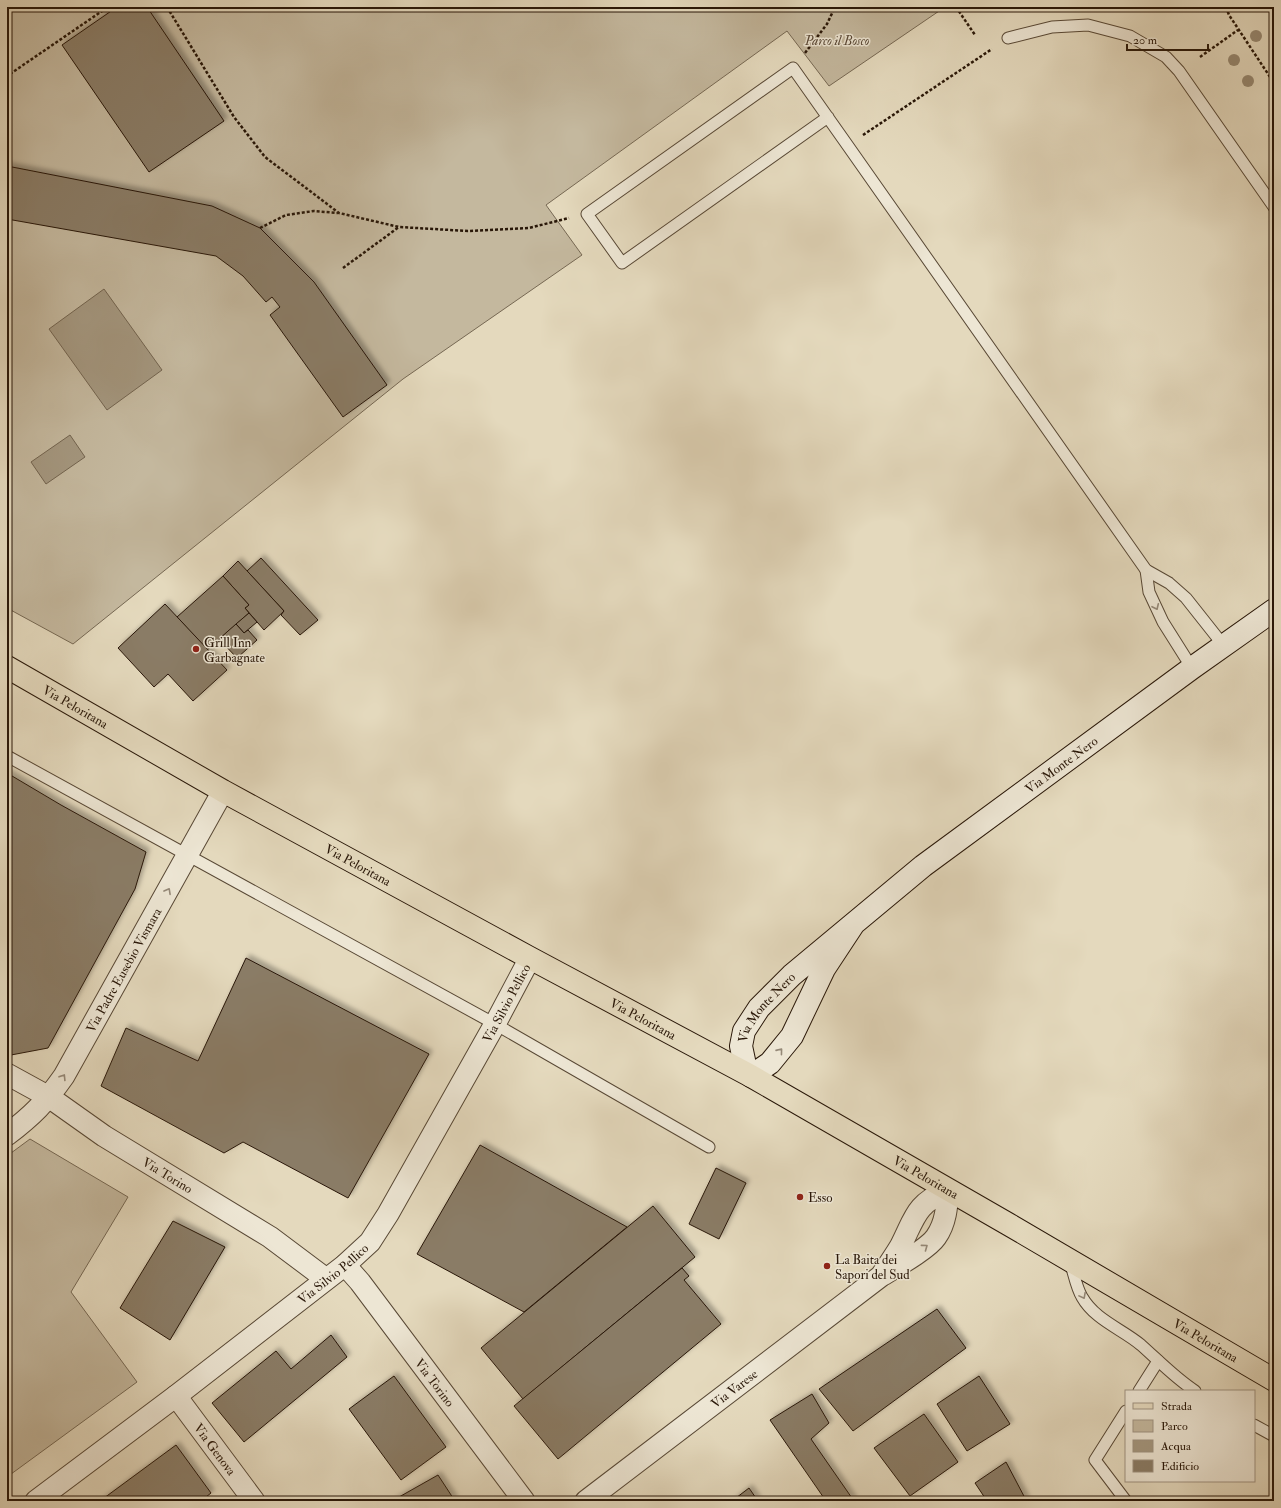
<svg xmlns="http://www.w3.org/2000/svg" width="1281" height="1508" font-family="'IM FELL Double Pica',serif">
<defs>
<filter id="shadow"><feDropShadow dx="3.5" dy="-3.5" stdDeviation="2" flood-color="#0004"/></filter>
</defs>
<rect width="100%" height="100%" fill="#e4d9bd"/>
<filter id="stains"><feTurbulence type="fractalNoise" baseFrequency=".005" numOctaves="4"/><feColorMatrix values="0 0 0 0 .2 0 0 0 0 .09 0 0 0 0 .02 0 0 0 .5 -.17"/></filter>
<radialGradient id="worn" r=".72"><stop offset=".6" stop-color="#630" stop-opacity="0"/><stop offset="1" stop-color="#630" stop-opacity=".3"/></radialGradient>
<g fill="#c4b89e" stroke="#766853">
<path d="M7,7h938l-116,79 -42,-55 -241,174 36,50 -179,124 -330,265 -66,-36z"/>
<path d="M30,1139l98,58 -57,95 66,90 -130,95v-321z"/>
</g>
<g fill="#a4977f" stroke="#73644f">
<path d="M104,289l58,81 -55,40 -58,-81z"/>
<path d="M70,435l15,22 -39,27 -15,-22z"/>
</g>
<g fill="#8a7c66" stroke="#291708" filter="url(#shadow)">
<path d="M117,7h30l77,114 -75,51 -87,-127z"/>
<path d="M7,166l205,40 48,22 54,54 73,103 -44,32 -73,-102 10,-8 -8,-10 -6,5 -23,-26 -27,-20 -209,-37z"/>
<path d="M261,558l57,62 -18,15 -19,-20 3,-4 -37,-40z"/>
<path d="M238,561l46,50 -20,19 -19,-22 4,-3 -26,-29z"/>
<path d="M223,576l26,29 -4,3 4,5 -42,37 -30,-33z"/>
<path d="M165,604l62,66 -34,31 -25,-27 -14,13 -36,-39z"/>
<path d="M249,613l8,9 -13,11 -8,-9z"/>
<path d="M236,624l8,9 4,-3 9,10 -20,18 -18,-19z"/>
<path d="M7,773l54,32 85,47 -11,37 -87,159 -37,7 -4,-2z"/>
<path d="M246,958l183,96 -81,144 -105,-56 -19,11 -123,-67 25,-58 72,33z"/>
<path d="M480,1145l147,82 -103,85 -107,-58z"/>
<path d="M716,1168l30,15 -27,56 -30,-15z"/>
<path d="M653,1206l42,51 -172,142 -42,-51z"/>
<path d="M173,1221l52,26 -55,93 -50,-32z"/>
<path d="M682,1268l7,8 -5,4 37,44 -163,135 -44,-53z"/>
<path d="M937,1309l29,39 -113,83 -34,-42z"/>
<path d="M331,1335l16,22 -103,85 -32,-39 64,-52 15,18z"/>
<path d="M394,1376l52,71 -45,33 -52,-71z"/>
<path d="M979,1376l31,48 -43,27 -30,-47z"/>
<path d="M812,1394l17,29 -18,16 43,62h-28l-56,-81z"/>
<path d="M924,1414l34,48 -48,34 -36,-48z"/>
<path d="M176,1445l35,48 -10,8h-101z"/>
<path d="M1006,1462l20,38 -1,1h-38l-12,-18z"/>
<path d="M438,1475l17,26h-63z"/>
<path d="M749,1488l9,13h-26z"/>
</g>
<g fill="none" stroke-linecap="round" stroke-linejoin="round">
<g stroke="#584835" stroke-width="13">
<g id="lane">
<path d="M1008,38l44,-11 36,-2 42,11 36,21 13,14 95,136"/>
<path d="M828,117l-206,146 -35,-49 206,-146 55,78 298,424 23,13 17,15 38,48"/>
<path d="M1146,570l3,22 14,30 29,46"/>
<path d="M7,756l488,268 214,123"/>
<path d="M1070,1262c4,11 6,25 12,35 13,23 40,32 59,48 18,16 34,33 54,46"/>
<path d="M1139,1391l19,-30"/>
<path d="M1254,1425l20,11"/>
<path d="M1126,1501l-31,-41 31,-49"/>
</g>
</g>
<g stroke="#584835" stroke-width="23">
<g id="street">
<path id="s1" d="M7,1074l42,23 55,39 166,101 56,42"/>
<path id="s2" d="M7,1135c26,-20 38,-32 57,-59l159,-285"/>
<path id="s3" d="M345,1265l15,17 164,219"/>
<path id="s4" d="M176,1396l78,105"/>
<path id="s5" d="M36,1501l140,-105 169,-131 25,-23 18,-28 107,-190 35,-66"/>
<path id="s6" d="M586,1501l295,-225c13,-8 47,-27 55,-39 10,-14 11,-31 12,-47 -33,14 -33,28 -48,57 -6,10 -13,20 -19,29"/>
</g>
</g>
<g stroke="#291708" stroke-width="24">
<g id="secondary">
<path id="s7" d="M853,925l-29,44 -32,67 -22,27 -19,13 -6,-11 -4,-19 3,-15 15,-23 33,-33 131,-109 269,-198 82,-58"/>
</g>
</g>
<g stroke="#291708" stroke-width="24">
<g id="primary">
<path id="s8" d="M7,667l216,124 307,167 221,118 257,148 266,156"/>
</g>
</g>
<g stroke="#291708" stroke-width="2.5" stroke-dasharray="3 2" stroke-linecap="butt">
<path d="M167,7l67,110 31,40 74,56 60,14 69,4 61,-3 40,-10"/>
<path d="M956,7l19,28"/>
<path d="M1226,7l3,8 45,68"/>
<path d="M805,53l22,-29 8,-17"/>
<path d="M1200,57l38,-27"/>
<path d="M7,70l3,4 98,-67"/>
<path d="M863,135l129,-86"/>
<path d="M260,228l26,-13 28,-4 24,2"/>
<path d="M343,268l56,-41"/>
</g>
<use href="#lane" stroke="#ede6d4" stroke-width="11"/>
<use href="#street" stroke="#ede6d4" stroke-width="21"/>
<use href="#secondary" stroke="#ede6d4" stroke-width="22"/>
<use href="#primary" stroke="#e4d9bd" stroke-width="22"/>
</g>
<g fill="#978972">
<circle cx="1256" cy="36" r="6"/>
<circle cx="1234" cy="60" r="6"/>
<circle cx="1248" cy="81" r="6"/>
</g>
<defs><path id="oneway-chevron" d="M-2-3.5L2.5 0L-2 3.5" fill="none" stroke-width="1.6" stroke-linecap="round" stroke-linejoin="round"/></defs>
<g stroke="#958978">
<use href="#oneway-chevron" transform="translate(1156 607) rotate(65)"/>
<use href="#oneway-chevron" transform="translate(168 891) rotate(-61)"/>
<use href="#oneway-chevron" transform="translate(780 1051) rotate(-51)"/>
<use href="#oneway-chevron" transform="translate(63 1077) rotate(-58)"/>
<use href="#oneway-chevron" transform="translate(925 1247) rotate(-36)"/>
<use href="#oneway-chevron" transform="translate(1083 1296) rotate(62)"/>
</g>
<g fill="#8f2418" stroke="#ede6d4" stroke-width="1.5">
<circle cx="196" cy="649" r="4"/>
<circle cx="800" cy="1197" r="4"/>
<circle cx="827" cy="1266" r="4"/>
</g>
<g text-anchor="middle" stroke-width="3" stroke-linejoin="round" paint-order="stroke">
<g font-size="13" font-style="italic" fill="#584735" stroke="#ede6d4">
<text x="837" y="45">Parco il Bosco</text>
</g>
<g font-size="13" fill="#291708" stroke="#ede6d4" text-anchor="start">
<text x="204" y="647">Grill Inn<tspan x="204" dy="15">Garbagnate</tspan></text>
<text x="808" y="1202">Esso</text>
<text x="835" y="1264">La Baita dei<tspan x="835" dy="15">Sapori del Sud</tspan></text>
</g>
<g font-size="13" fill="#291708" stroke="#ede6d4">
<text dy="5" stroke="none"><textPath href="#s8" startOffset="79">Via Peloritana</textPath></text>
<text dy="5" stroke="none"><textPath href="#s7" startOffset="648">Via Monte Nero</textPath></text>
<text dy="5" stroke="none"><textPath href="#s8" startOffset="403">Via Peloritana</textPath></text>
<text dy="5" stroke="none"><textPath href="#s2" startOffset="204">Via Padre Eusebio Vismara</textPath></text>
<text dy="5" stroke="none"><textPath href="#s5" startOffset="698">Via Silvio Pellico</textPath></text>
<text dy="5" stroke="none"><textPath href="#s7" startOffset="264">Via Monte Nero</textPath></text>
<text dy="5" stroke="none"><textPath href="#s8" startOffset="727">Via Peloritana</textPath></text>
<text dy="5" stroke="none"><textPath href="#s1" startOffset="190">Via Torino</textPath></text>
<text dy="5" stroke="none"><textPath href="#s8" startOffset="1051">Via Peloritana</textPath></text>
<text dy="5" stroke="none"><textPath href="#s5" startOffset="374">Via Silvio Pellico</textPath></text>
<text dy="5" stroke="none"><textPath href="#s8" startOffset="1375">Via Peloritana</textPath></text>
<text dy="5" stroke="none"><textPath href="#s3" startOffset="148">Via Torino</textPath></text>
<text dy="5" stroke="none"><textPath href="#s6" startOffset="186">Via Varese</textPath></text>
<text dy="5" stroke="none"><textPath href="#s4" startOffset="66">Via Genova</textPath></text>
</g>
</g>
<rect width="1281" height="1508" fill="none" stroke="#e4d9bd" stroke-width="24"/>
<rect x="8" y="8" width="1265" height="1492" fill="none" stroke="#291708" stroke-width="2"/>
<rect x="12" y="12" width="1257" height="1484" fill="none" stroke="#291708"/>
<rect x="1125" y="1390" width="130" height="92" fill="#ede6d4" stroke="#9f9382"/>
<rect x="1133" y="1403" width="20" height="6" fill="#e4d9bd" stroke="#9f9382"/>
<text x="1161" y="1410" font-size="12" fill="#291708">Strada</text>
<rect x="1133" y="1420" width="20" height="12" fill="#c4b89e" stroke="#9f9382"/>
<text x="1161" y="1430" font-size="12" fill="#291708">Parco</text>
<rect x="1133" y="1440" width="20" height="12" fill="#a4977f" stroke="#9f9382"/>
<text x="1161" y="1450" font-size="12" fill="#291708">Acqua</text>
<rect x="1133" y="1460" width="20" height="12" fill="#8a7c66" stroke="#9f9382"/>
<text x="1161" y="1470" font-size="12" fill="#291708">Edificio</text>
<path d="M1127 44v6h81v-6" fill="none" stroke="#291708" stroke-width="2"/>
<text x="1133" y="44" font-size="12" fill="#291708" stroke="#ede6d4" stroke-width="3" paint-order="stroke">20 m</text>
<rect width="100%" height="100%" filter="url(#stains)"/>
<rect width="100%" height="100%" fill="url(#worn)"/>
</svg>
